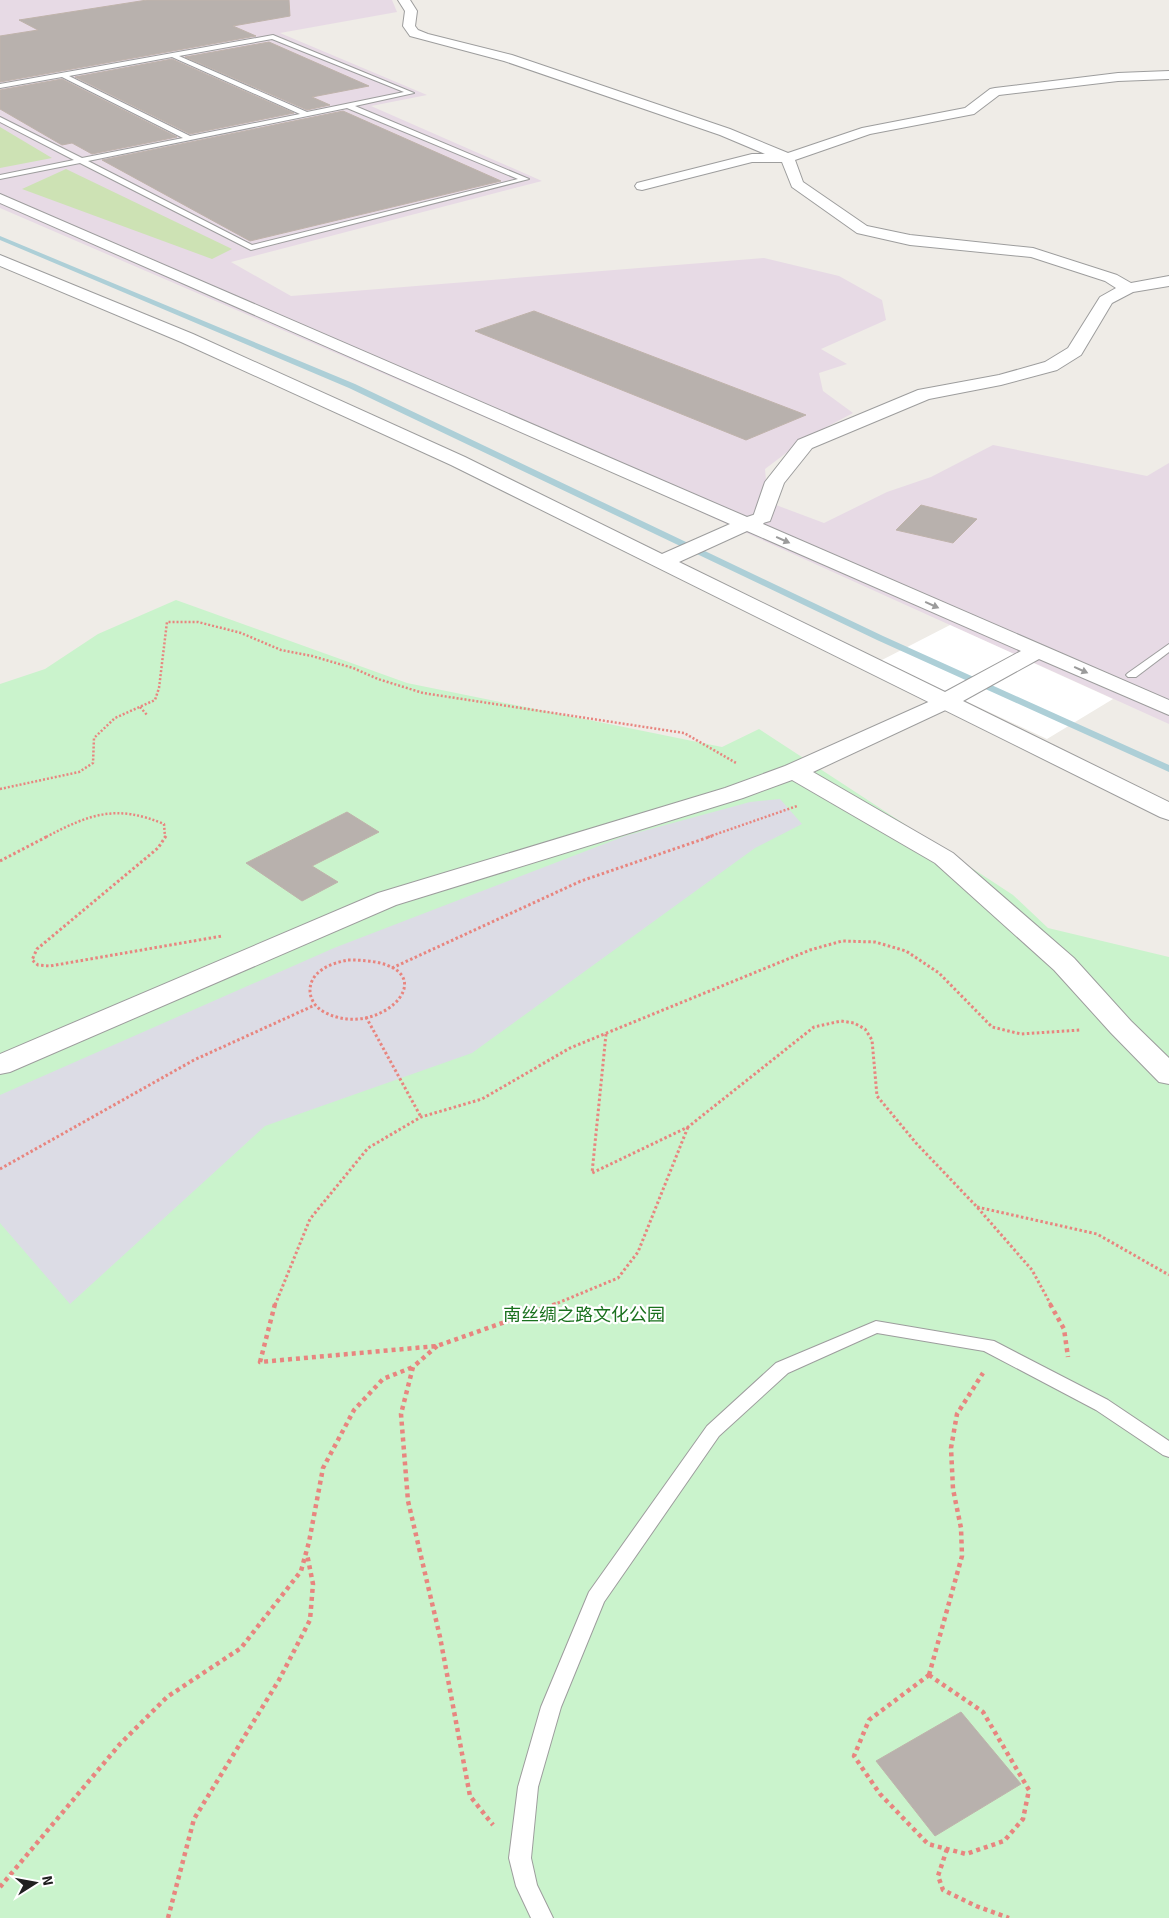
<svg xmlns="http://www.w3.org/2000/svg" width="1169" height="1918" font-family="Signika,'Noto Sans SC',sans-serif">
<rect width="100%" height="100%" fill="#efece7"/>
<path fill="#e7dae5" d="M0,0h392l5,12 -117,21 147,62 -56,11 171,75 -311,81 60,34 473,-38 75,18 43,24 4,20 -65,29 26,15 -28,9 4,18 30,22 -47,25 -41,31 3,33 56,21 63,-31 44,-15 62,-32 154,31 22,-13v261l-544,-246 -625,-270z"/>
<g fill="#cde2b4">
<path d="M0,127l52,31 -52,10z"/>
<path d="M66,169l166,80 -20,10 -190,-70z"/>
</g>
<path fill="#caf3cc" d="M176,600l231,83 315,64 37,-18 254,166 35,33 121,29v961h-1169v-1234l45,-15 53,-35z"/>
<path fill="#dcdce5" d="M780,799l22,25 -47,24 -283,205 -207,73 -195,178 -70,-81v-128l334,-147 291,-112 125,-34z"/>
<path fill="#fff" d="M950,625l163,74 -66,40 -167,-78z"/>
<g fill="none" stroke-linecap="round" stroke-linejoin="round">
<path fill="#adcfd7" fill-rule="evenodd" d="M0,236l355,148 528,252 286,129v7l-292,-132 -528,-252 -349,-148z"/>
</g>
<g fill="#b8b1ad" stroke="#bfb3ab">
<path d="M147,0h142l1,16 -57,10 23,10 -256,46v-46l38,-6 -19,-10z"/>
<path d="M269,42l100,44 -57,11 18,8 -23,5 -122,-53z"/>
<path d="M172,59l122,54 -104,21 -115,-57z"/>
<path d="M62,79l115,58 -85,17 -20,-11 -10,2 -62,-36v-19z"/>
<path d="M343,111l158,70 -251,60 -148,-81z"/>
<path d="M534,311l272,104 -60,25 -271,-109z"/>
<path d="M921,505l56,14 -24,24 -57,-13z"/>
<path d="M347,812l32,20 -67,34 26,16 -36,19 -56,-38z"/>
<path d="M961,1712l60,72 -86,52 -59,-75z"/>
</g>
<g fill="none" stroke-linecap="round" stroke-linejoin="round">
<g stroke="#9d9d9d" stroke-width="2">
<g id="service">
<path d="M273,35l141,58 -59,13 174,73 -278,71 -171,-87 -80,16v-4l74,-15 -74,-38v-5l82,41 101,-20 -121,-61 -62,11v-4zM272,39l132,53 -97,20 -128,-56zM172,57l128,57 -110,22 -121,-60zM347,108l171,71 -266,66 -164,-84z"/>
<path d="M1169,644v8l-33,25h-8l-2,-2 2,-2z"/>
<path d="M876,1321l118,20 114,59 61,41v16l-6,-2 -67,-45 -112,-59 -107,-18 -89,40 -69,63 -115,166 -43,105 -23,80 -7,71 6,27 16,33h-22l-15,-32 -7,-28 9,-71 23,-80 48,-115 118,-166 69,-63z"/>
</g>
</g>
<g stroke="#9d9d9d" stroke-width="2">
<g id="minor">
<path d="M398,0h12l7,11 -2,15 3,4 10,4 84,21 218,74 58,24 74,-25 103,-20 25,-19 5,-1 123,-15 51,-2v8l-51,2 -119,14 -25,19 -104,20 -75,26 8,22 64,44 43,9 123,13 84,27 14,8 38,-7v10l-36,6 -21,11 -31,52 -24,15 -56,15 -72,14 -117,49 -28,35 -14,38 -7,2 -7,-2 -3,-4 12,-35 33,-42 120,-50 81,-15 46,-13 23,-14 32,-51 16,-9 -11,-7 -74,-24 -121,-12 -53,-12 -65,-46 -10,-25h-30l-110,28 -5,-1 -2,-3 2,-3 115,-29h13l-45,-19 -216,-74 -94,-25 -7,-10 2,-15z"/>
<path d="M944,695l8,2 4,5 -4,5 -139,65 140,81 121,105 57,63 38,37v26l-10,-2 -48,-49 -57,-63 -119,-107 -143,-83 -49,18 -347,107 -386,167 -10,2v-20l378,-161 347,-105 60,-22z"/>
</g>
</g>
<g stroke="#9d9d9d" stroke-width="2">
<path id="tertiary" d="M0,194l747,323 9,-3 7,2 3,4 -3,4 406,176v15l-130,-56 -76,42 206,101v18l-9,-3 -709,-352 -270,-123 -181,-76v-11l193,79 272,123 197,97 68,-30 -730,-321zM747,531l274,120 -76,41 -266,-130z"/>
</g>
<g stroke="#e8857f" stroke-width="2.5" stroke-dasharray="2 2" stroke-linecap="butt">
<path d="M140,707l7,8"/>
<path d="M0,789l79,-17 14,-9 1,-25 21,-20 40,-18 4,-12 8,-66h31l43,11 40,17 31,6 41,12 25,11 45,14 261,40 52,30"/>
<path d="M46,837c44,-23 70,-33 118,-13l1,13"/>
<path d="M708,837l89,-31"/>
</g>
<g stroke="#e8857f" stroke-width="3" stroke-dasharray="2.5 2.5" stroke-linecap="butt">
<path d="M166,836l-8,12 -121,101 -5,11 6,5 12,1 172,-30"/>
<path d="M0,861l48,-25"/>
<path d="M348,960c110,-1 36,84 -24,52 -18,-10 -19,-32 -1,-43 7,-5 16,-7 25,-9z"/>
<path d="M392,968l189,-87 131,-45"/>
<path d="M366,1017l55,100"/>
<path d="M606,1034l-14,139 96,-46 126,-100 27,-6 13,2 11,6 7,11 5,56 39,47 61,64 55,63 19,35"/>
<path d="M0,1169l194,-109 121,-55"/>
<path d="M977,1207l120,27 72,41"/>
<path d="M275,1305l35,-86 58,-71 53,-31 61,-18 88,-51 240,-98 32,-9 33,1 31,9 33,22 53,54 29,7 59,-4"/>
<path d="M553,1305l65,-27 20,-26 50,-125"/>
</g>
<g stroke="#e8857f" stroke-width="4.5" stroke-dasharray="4 4" stroke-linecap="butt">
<path d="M275,1304l-15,58 177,-16 119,-42"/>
<path d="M1050,1304l14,25 4,28"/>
<path d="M437,1346l-24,21 -12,47 7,87 32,136 30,159 23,29"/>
<path d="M929,1675l54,37 46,78 -6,29 -19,22 -38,13 -38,-10 -48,-50 -26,-38 15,-36z"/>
<path d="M929,1675l33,-119 -1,-28 -8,-39 -2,-41 6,-34 26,-41"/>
<path d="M947,1849l-9,27 5,14 33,16 33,12"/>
<path d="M0,1887l120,-143 47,-47 74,-49 60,-77 8,-29 14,-74 31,-58 29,-31 30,-12"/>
<path d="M168,1918l26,-99 85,-139 31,-60 3,-36 -6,-30"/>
</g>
<use href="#service" fill="#fff" fill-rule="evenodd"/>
<use href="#minor" fill="#fff" fill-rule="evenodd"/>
<use href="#tertiary" fill="#fff" fill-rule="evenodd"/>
</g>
<defs><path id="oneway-solid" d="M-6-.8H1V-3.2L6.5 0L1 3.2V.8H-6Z" transform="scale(1.25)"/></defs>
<g fill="#9b9b9b">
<use href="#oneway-solid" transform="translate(783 540) rotate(24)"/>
<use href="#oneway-solid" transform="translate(932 605) rotate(24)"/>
<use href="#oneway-solid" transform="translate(1081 670) rotate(24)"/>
</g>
<g text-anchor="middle" stroke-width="4.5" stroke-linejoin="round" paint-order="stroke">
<g font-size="18" fill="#1a711e" stroke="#fff">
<text x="584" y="1321">南丝绸之路文化公园</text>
</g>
</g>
<g transform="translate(35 1883) rotate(79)" stroke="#ffffff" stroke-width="4" paint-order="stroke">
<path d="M0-4L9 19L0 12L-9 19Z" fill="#202020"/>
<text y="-8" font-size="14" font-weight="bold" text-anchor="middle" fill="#202020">N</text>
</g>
</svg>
